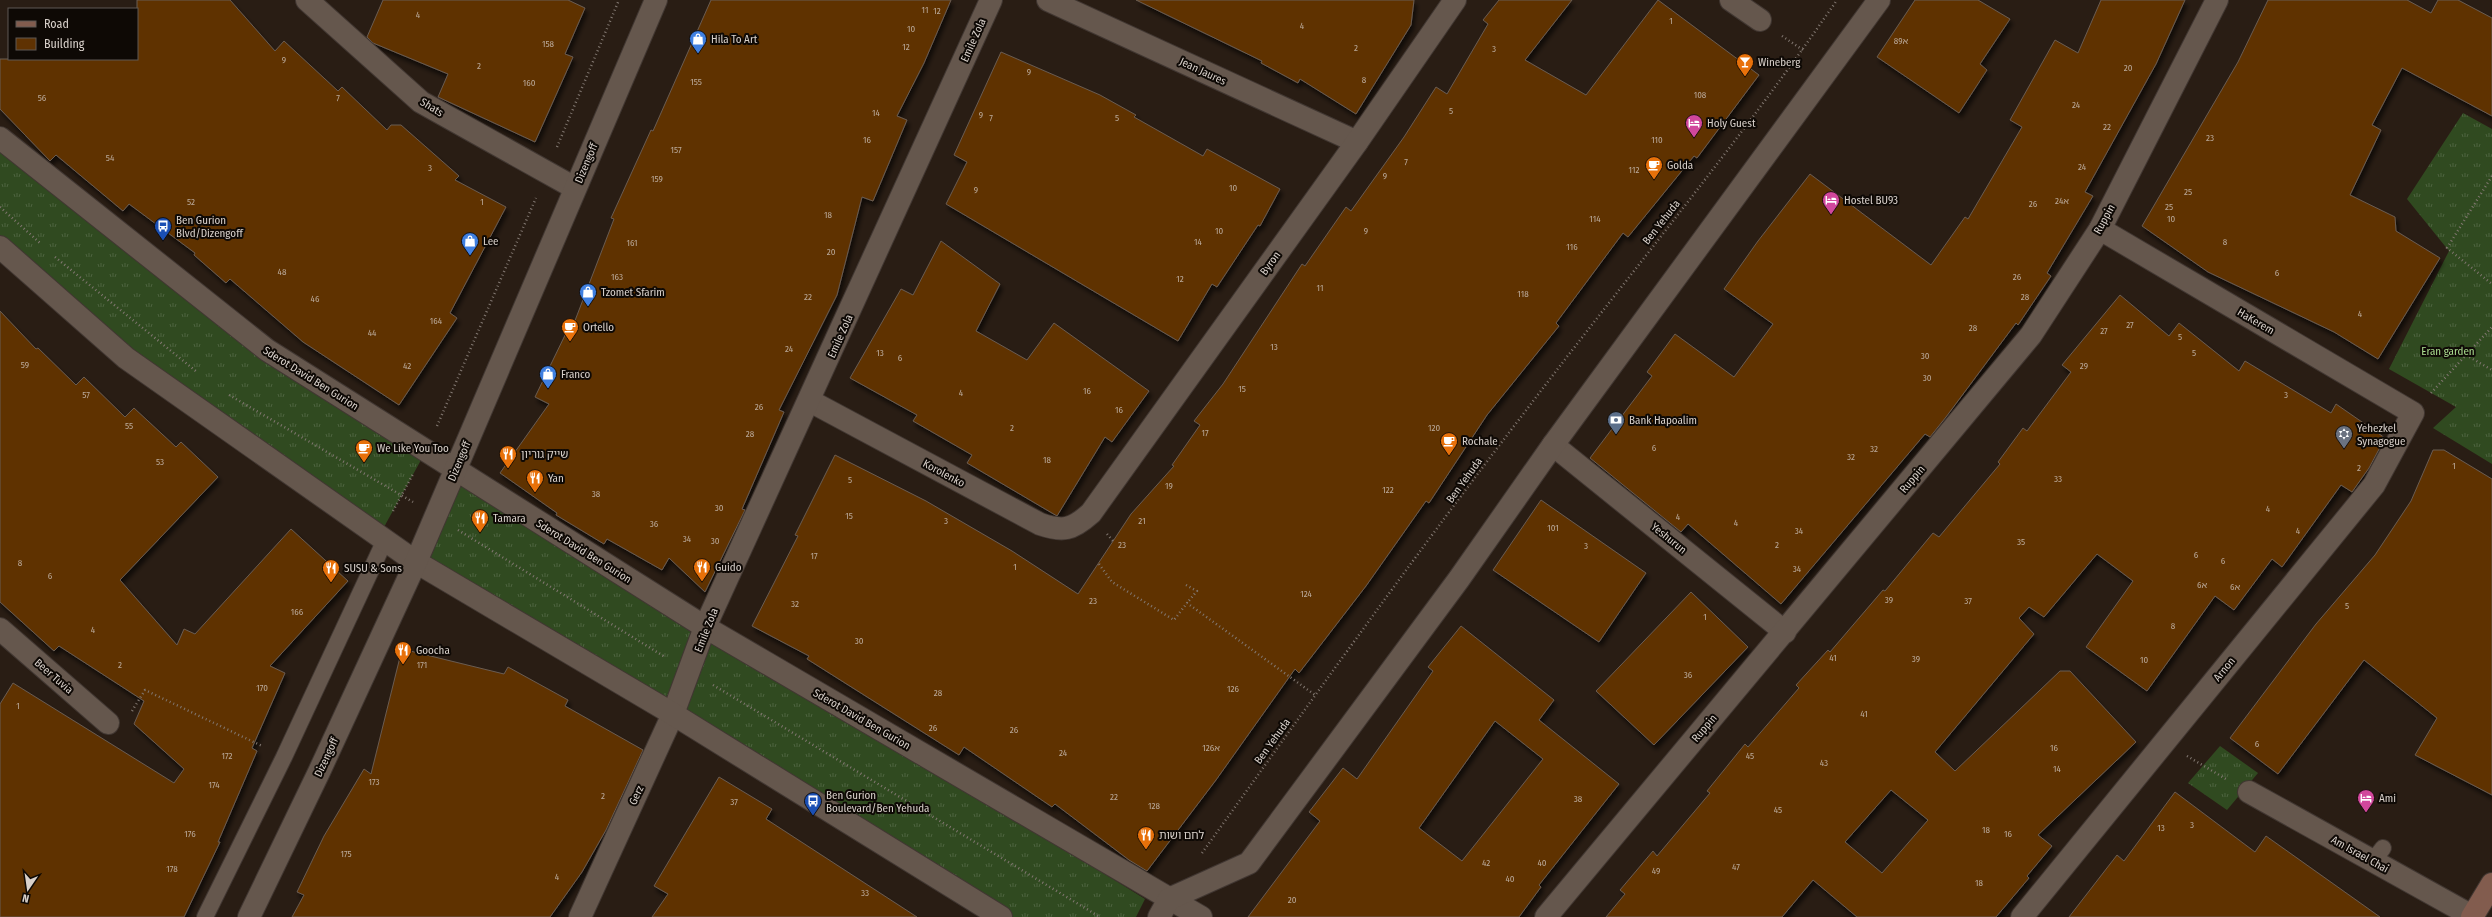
<svg xmlns="http://www.w3.org/2000/svg" width="2492" height="917" font-family="'Fira Sans Condensed','Noto Sans Hebrew',sans-serif">
<defs>
<pattern id="grass-tufts" width="24" height="20" patternUnits="userSpaceOnUse"><rect width="24" height="20" fill="#304a20"/><path d="M3 7l-1-3M5 7V3M7 7l1-3M15 17l-1-3M17 17v-4M19 17l1-3" fill="none" stroke="#4d633f"/></pattern>
<filter id="shadow"><feDropShadow dx="2.5" dy="4.5" stdDeviation="2" flood-color="#0009"/></filter>
</defs>
<rect width="100%" height="100%" fill="#291d14"/>
<g fill="url(#grass-tufts)">
<path d="M2463,113l29,16v335l-59,-36 23,-21 -67,-38 60,-118 -42,-52z"/>
<path d="M0,138l169,135 257,178 -47,85 -257,-182 -122,-111z"/>
<path d="M462,474l683,425 -9,18h-138l-576,-352z"/>
<path d="M2220,746l38,27 -31,37 -39,-27z"/>
</g>
<g fill="#5f3202" stroke="#6a5c51" fill-rule="evenodd" filter="url(#shadow)">
<path d="M137,0h93l45,51 9,-10 54,50 4,-4 45,43 4,-5h10l58,51 -4,4 51,27 -56,106 7,5 -58,87 -96,-63 -73,-63 -4,4 -32,-28 1,-2 -66,-49 -6,7 -67,-56 -6,6 -50,-52v-50h137z"/>
<path d="M383,0h185l17,8 -20,46 8,3 -38,85 -97,-45 10,-23 -75,-31 -6,-6z"/>
<path d="M711,0h240l-27,63 -27,53 10,4 -34,81 -11,-4 -25,98 -58,115 5,2 -42,97 3,1 -40,82 -36,-34 -7,12 -55,-31 -3,5 -48,-29 1,-2 -57,-40 49,-69 -14,-7 33,-68 3,2 43,-112 -3,-1 40,-88 2,1z"/>
<path d="M1136,0h278l-3,25 -55,89 -56,-35 -2,4 -37,-20 1,-2z"/>
<path d="M1499,0h73l-47,60 61,35 72,-95 101,75 -62,83 -3,-2 -66,81 -5,-4 -67,90 3,3 -72,89 -58,88 -3,-2 -60,85 -67,87 -4,-4 -79,111 -69,91 -18,-11 -74,-56 -3,3 -88,-60 -5,8 -152,-96 2,-3 -57,-30 46,-90 -3,-1 40,-80 91,46 86,50 66,43 53,-80 43,-48 -2,-1 28,-40 -6,-4 29,-37 79,-120 3,2 41,-59 5,4 53,-74 32,-50 11,7 41,-70 -5,-4z"/>
<path d="M1915,0h63l32,19 -30,45 7,6 -28,43 -82,-56z"/>
<path d="M2101,0h84l-29,64 -71,128 8,4 -46,77 4,3 -33,49 -2,-2 -70,94 -16,20 -5,-3 -144,170 -93,-80 -7,8 -91,-74 62,-82 -5,-4 28,-38 59,43 39,-53 -49,-35 34,-48 52,-67 121,91 34,-48 3,2 54,-92 -12,-7 45,-80 23,13z"/>
<path d="M2268,0h139l24,13 7,-13h20l34,18v98l-90,-48 -30,57 9,5 -31,65 45,22 1,14 44,27 -62,101 -44,-27 -126,-60 -66,-46 96,-164z"/>
<path d="M1001,52l99,43 36,20 -2,2 69,39 4,-7 73,40 -20,37 -2,-1 -41,62 -5,-3 -34,57 -232,-137 21,-42 -13,-7z"/>
<path d="M941,241l59,43 -24,47 51,29 27,-37 95,68 -37,51 -7,-5 -48,79 -90,-53 5,-8 -59,-34 4,-6 -67,-37 51,-89 12,6z"/>
<path d="M2120,295l49,41 10,-13 60,48 6,-10 86,52 5,-9 49,34 -16,30 -17,24 -11,-7 -59,82 -10,-8 -38,51 -19,-14 -68,95 -61,-44 47,-66 -36,-27 -53,63 -15,-10 -10,11 15,16 -99,118 20,19 105,-100h10l66,71 -98,93 14,11 -25,30 2,2 -33,39h-139l-44,-37 -31,37h-176l19,-23 -5,-4 33,-39 4,5 53,-63 -3,-2 38,-47 3,3 51,-59 -3,-3 32,-35 2,2 53,-62 2,1 48,-58 6,4 61,-73 -2,-2 25,-34 4,3 44,-59 -9,-7zM1891,790l37,30 -46,53 -37,-31z"/>
<path d="M0,311l36,38 2,-1 38,37 8,-8 41,40 9,-9 42,39 5,-5 37,35 -98,103 57,65 7,-16 11,5 96,-105 57,52 -78,85 15,7 -33,75 5,3 -39,91h2l-36,75h-184v-213l13,-21 161,100 10,-14 -50,-45 10,-23 -85,-55 -5,5 -54,-49z"/>
<path d="M2433,450h11l48,29v316l-77,-40 22,-37 -73,-58 -86,114 -48,-36 86,-114 59,-69 36,-54z"/>
<path d="M1541,500l105,73 -47,69 -106,-72z"/>
<path d="M1691,592l57,55 -94,98 -58,-54z"/>
<path d="M1461,626l93,74 -15,20 80,64 -80,101 2,2 -22,30h-271l72,-96 -11,-9 34,-44 14,11 76,-108 -5,-4zM1495,721l48,38 -81,102 -43,-33z"/>
<path d="M402,649l102,25 4,-7 60,33 -3,6 78,44 -37,80 -24,42 -32,45h-258l12,-22 -7,-3 27,-56 40,-67 7,5z"/>
<path d="M719,777l53,32 -6,10 151,98h-265l16,-23 -14,-8z"/>
<path d="M2175,792l80,60 11,-16 114,81h-311l48,-62 7,6z"/>
</g>
<g fill="none" stroke-linecap="round" stroke-linejoin="round">
<g stroke="#413732" stroke-width="18">
<g id="service">
<path d="M2373,861l10,-13"/>
<path d="M205,917l79,-160 101,-217"/>
</g>
</g>
<g stroke="#413732" stroke-width="24">
<g id="minor">
<path d="M307,0l114,102 154,86"/>
<path d="M1048,0l309,142"/>
<path d="M1731,0l29,20"/>
<path d="M810,401l230,123c23,8 32,6 51,-11l266,-371 98,-142"/>
<path d="M1553,445l232,187"/>
<path d="M0,629l108,94"/>
<path d="M2249,792l223,124"/>
<path d="M580,917l93,-203 32,-87 286,-627"/>
<path d="M1546,917l485,-582 69,-106 117,-229"/>
<path d="M2022,917l352,-432 39,-72 -313,-184"/>
</g>
</g>
<g stroke="#413732" stroke-width="24">
<g id="tertiary">
<path d="M0,138l267,212 438,277 496,290"/>
<path d="M0,247l126,111 290,204 257,152 328,203"/>
<path d="M249,917l70,-145 97,-210 240,-562"/>
<path d="M1159,917l10,-18 80,-36 210,-284 94,-134 326,-445"/>
</g>
</g>
<g stroke="#413732" stroke-width="24">
<path id="secondary" d="M2472,917l20,-33"/>
</g>
<g stroke="#827871" stroke-width="2.5" stroke-dasharray="1 3" stroke-linecap="butt">
<path d="M1782,36l21,14"/>
<path d="M557,147l62,-147"/>
<path d="M2492,176l-45,72 45,36"/>
<path d="M0,207l40,36"/>
<path d="M55,257l142,115"/>
<path d="M2466,355l26,15"/>
<path d="M2431,393l61,-66"/>
<path d="M229,395l184,107"/>
<path d="M437,426l99,-228"/>
<path d="M393,511l20,-37"/>
<path d="M458,530l207,127"/>
<path d="M1107,534l6,7"/>
<path d="M1099,564l13,18 62,38 13,-17 128,92"/>
<path d="M1186,585l11,6 -10,12"/>
<path d="M713,685l387,232"/>
<path d="M132,711l13,-21 117,56"/>
<path d="M2187,756l39,23"/>
<path d="M1202,853c105,-146 209,-293 319,-436 105,-139 217,-273 316,-417"/>
</g>
<use href="#service" stroke="#65574d" stroke-width="16"/>
<use href="#minor" stroke="#65574d" stroke-width="22"/>
<use href="#tertiary" stroke="#65574d" stroke-width="22"/>
<use href="#secondary" stroke="#825c4e" stroke-width="22"/>
</g>
<defs>
<g id="shop-pin" transform="scale(0.9)"><path d="M0 17L-7.5 6A9.5 9.5 0 1 1 7.5 6Z" fill="#3f7fe0" stroke="#0e0905"/><path d="M-5-2.5h2.3a2.7 3.5 0 0 1 5.4 0H5L5.5 6h-11ZM-1.5-2.5h3a1.5 2.3 0 0 0-3 0Z" fill="#fff"/></g>
<g id="bar-pin" transform="scale(0.9)"><path d="M0 17L-7.5 6A9.5 9.5 0 1 1 7.5 6Z" fill="#e8710a" stroke="#0e0905"/><path d="M-6-5H6L.8 .8V4.5H3.5V6h-7V4.5H-.8V.8Z" fill="#fff"/></g>
<g id="hotel-pin" transform="scale(0.9)"><path d="M0 17L-7.5 6A9.5 9.5 0 1 1 7.5 6Z" fill="#d1479c" stroke="#0e0905"/><path d="M-6-4.5h1.5V1H6V5H4.5V3h-9V5H-6ZM-4 0a1.8 1.8 0 1 1 3.6 0ZM.5 0V-2.5h3Q6-2.5 6 0Z" fill="#fff"/></g>
<g id="cafe-pin" transform="scale(0.9)"><path d="M0 17L-7.5 6A9.5 9.5 0 1 1 7.5 6Z" fill="#e8710a" stroke="#0e0905"/><path d="M-5.5-4.5H6V0H3Q3 3.5 0 3.5H-2.5Q-5.5 3.5-5.5 0ZM3-3.2v2h1.7v-2ZM-6 4.5H4V6H-6Z" fill="#fff"/></g>
<g id="bus-pin" transform="scale(0.9)"><path d="M0 17L-7.5 6A9.5 9.5 0 1 1 7.5 6Z" fill="#1a4fb4" stroke="#0e0905"/><path d="M-5-6H5V4H4V6H2V4H-2V6H-4V4H-5ZM-3.5-4V0h7V-4ZM-3.5 1.2v1.5H-2V1.2ZM2 1.2v1.5H3.5V1.2Z" fill="#fff"/></g>
<g id="bank-pin" transform="scale(0.9)"><path d="M0 17L-7.5 6A9.5 9.5 0 1 1 7.5 6Z" fill="#5c6f8a" stroke="#0e0905"/><path d="M-6-4H6V4H-6ZM0-2.3a2.3 2.3 0 1 0 0 4.6a2.3 2.3 0 1 0 0-4.6Z" fill="#fff"/></g>
<g id="synagogue-pin" transform="scale(0.9)"><path d="M0 17L-7.5 6A9.5 9.5 0 1 1 7.5 6Z" fill="#6b7280" stroke="#0e0905"/><path d="M0-6.5L5.6 3.2H-5.6ZM0 6.5L5.6-3.2H-5.6Z" fill="#fff"/></g>
<g id="restaurant-pin" transform="scale(0.9)"><path d="M0 17L-7.5 6A9.5 9.5 0 1 1 7.5 6Z" fill="#e8710a" stroke="#0e0905"/><path d="M-5-6h1v4h1v-4h1v4h1v-4h1v5L-1.5 .5V6h-2V.5L-5-1ZM5-6V6H3V1.5H1.5Q1.5-4 5-6Z" fill="#fff"/></g>
</defs>
<g fill-rule="evenodd">
<use href="#shop-pin" x="698" y="39"/>
<use href="#bar-pin" x="1745" y="62"/>
<use href="#hotel-pin" x="1694" y="123"/>
<use href="#cafe-pin" x="1654" y="165"/>
<use href="#hotel-pin" x="1831" y="200"/>
<use href="#bus-pin" x="163" y="226"/>
<use href="#shop-pin" x="470" y="241"/>
<use href="#shop-pin" x="588" y="292"/>
<use href="#cafe-pin" x="570" y="327"/>
<use href="#shop-pin" x="548" y="374"/>
<use href="#bank-pin" x="1616" y="420"/>
<use href="#synagogue-pin" x="2344" y="434"/>
<use href="#cafe-pin" x="1449" y="441"/>
<use href="#cafe-pin" x="364" y="448"/>
<use href="#restaurant-pin" x="508" y="454"/>
<use href="#restaurant-pin" x="535" y="478"/>
<use href="#restaurant-pin" x="480" y="518"/>
<use href="#restaurant-pin" x="702" y="567"/>
<use href="#restaurant-pin" x="331" y="568"/>
<use href="#restaurant-pin" x="403" y="650"/>
<use href="#hotel-pin" x="2366" y="798"/>
<use href="#bus-pin" x="813" y="801"/>
<use href="#restaurant-pin" x="1146" y="835"/>
</g>
<g text-anchor="middle" stroke-width="4" stroke-linejoin="round" paint-order="stroke">
<g font-size="9" fill="#baa999">
<text x="925" y="13">11</text>
<text x="937" y="14">12</text>
<text x="418" y="18">4</text>
<text x="1671" y="24">1</text>
<text x="1302" y="29">4</text>
<text x="911" y="32">10</text>
<text x="1901" y="44">89א</text>
<text x="548" y="47">158</text>
<text x="906" y="50">12</text>
<text x="1356" y="51">2</text>
<text x="1494" y="52">3</text>
<text x="284" y="63">9</text>
<text x="479" y="69">2</text>
<text x="2128" y="71">20</text>
<text x="1029" y="75">9</text>
<text x="1364" y="83">8</text>
<text x="696" y="85">155</text>
<text x="529" y="86">160</text>
<text x="1700" y="98">108</text>
<text x="42" y="101">56</text>
<text x="338" y="101">7</text>
<text x="2076" y="108">24</text>
<text x="1451" y="114">5</text>
<text x="876" y="116">14</text>
<text x="981" y="118">9</text>
<text x="991" y="121">7</text>
<text x="1117" y="121">5</text>
<text x="2107" y="130">22</text>
<text x="2210" y="141">23</text>
<text x="867" y="143">16</text>
<text x="1657" y="143">110</text>
<text x="676" y="153">157</text>
<text x="110" y="161">54</text>
<text x="1406" y="165">7</text>
<text x="2082" y="170">24</text>
<text x="430" y="171">3</text>
<text x="1634" y="173">112</text>
<text x="1385" y="179">9</text>
<text x="657" y="182">159</text>
<text x="1233" y="191">10</text>
<text x="976" y="193">9</text>
<text x="2188" y="195">25</text>
<text x="2062" y="204">24א</text>
<text x="191" y="205">52</text>
<text x="482" y="205">1</text>
<text x="2033" y="207">26</text>
<text x="2169" y="210">25</text>
<text x="828" y="218">18</text>
<text x="1595" y="222">114</text>
<text x="2171" y="222">10</text>
<text x="1219" y="234">10</text>
<text x="1366" y="234">9</text>
<text x="1198" y="245">14</text>
<text x="2225" y="245">8</text>
<text x="632" y="246">161</text>
<text x="1572" y="250">116</text>
<text x="831" y="255">20</text>
<text x="282" y="275">48</text>
<text x="2277" y="276">6</text>
<text x="617" y="280">163</text>
<text x="2017" y="280">26</text>
<text x="1180" y="282">12</text>
<text x="1320" y="291">11</text>
<text x="1523" y="297">118</text>
<text x="808" y="300">22</text>
<text x="2025" y="300">28</text>
<text x="315" y="302">46</text>
<text x="2360" y="317">4</text>
<text x="436" y="324">164</text>
<text x="2130" y="328">27</text>
<text x="1973" y="331">28</text>
<text x="2104" y="334">27</text>
<text x="372" y="336">44</text>
<text x="2180" y="340">5</text>
<text x="1274" y="350">13</text>
<text x="789" y="352">24</text>
<text x="880" y="356">13</text>
<text x="2194" y="356">5</text>
<text x="1925" y="359">30</text>
<text x="900" y="361">6</text>
<text x="25" y="368">59</text>
<text x="407" y="369">42</text>
<text x="2084" y="369">29</text>
<text x="1927" y="381">30</text>
<text x="1242" y="392">15</text>
<text x="1087" y="394">16</text>
<text x="961" y="396">4</text>
<text x="86" y="398">57</text>
<text x="2286" y="398">3</text>
<text x="759" y="410">26</text>
<text x="1119" y="413">16</text>
<text x="129" y="429">55</text>
<text x="1012" y="431">2</text>
<text x="1434" y="431">120</text>
<text x="1205" y="436">17</text>
<text x="750" y="437">28</text>
<text x="1654" y="451">6</text>
<text x="1874" y="452">32</text>
<text x="1851" y="460">32</text>
<text x="1047" y="463">18</text>
<text x="160" y="465">53</text>
<text x="2454" y="469">1</text>
<text x="2359" y="471">2</text>
<text x="2058" y="482">33</text>
<text x="850" y="483">5</text>
<text x="1169" y="489">19</text>
<text x="1388" y="493">122</text>
<text x="596" y="497">38</text>
<text x="719" y="511">30</text>
<text x="2268" y="512">4</text>
<text x="849" y="519">15</text>
<text x="1678" y="520">4</text>
<text x="946" y="524">3</text>
<text x="1142" y="524">21</text>
<text x="1736" y="526">4</text>
<text x="654" y="527">36</text>
<text x="1553" y="531">101</text>
<text x="1799" y="534">34</text>
<text x="2298" y="534">4</text>
<text x="687" y="542">34</text>
<text x="715" y="544">30</text>
<text x="2021" y="545">35</text>
<text x="1122" y="548">23</text>
<text x="1777" y="548">2</text>
<text x="1586" y="549">3</text>
<text x="2196" y="558">6</text>
<text x="814" y="559">17</text>
<text x="2223" y="564">6</text>
<text x="20" y="566">8</text>
<text x="1015" y="570">1</text>
<text x="1797" y="572">34</text>
<text x="50" y="579">6</text>
<text x="2202" y="588">6א</text>
<text x="2235" y="590">6א</text>
<text x="1306" y="597">124</text>
<text x="1889" y="603">39</text>
<text x="1093" y="604">23</text>
<text x="1968" y="604">37</text>
<text x="795" y="607">32</text>
<text x="2347" y="609">5</text>
<text x="297" y="615">166</text>
<text x="1705" y="620">1</text>
<text x="2173" y="629">8</text>
<text x="93" y="633">4</text>
<text x="859" y="644">30</text>
<text x="1833" y="661">41</text>
<text x="1916" y="662">39</text>
<text x="2144" y="663">10</text>
<text x="120" y="668">2</text>
<text x="422" y="668">171</text>
<text x="1688" y="678">36</text>
<text x="262" y="691">170</text>
<text x="1233" y="692">126</text>
<text x="938" y="696">28</text>
<text x="18" y="709">1</text>
<text x="1864" y="717">41</text>
<text x="933" y="731">26</text>
<text x="1014" y="733">26</text>
<text x="2257" y="747">6</text>
<text x="1211" y="751">126א</text>
<text x="2054" y="751">16</text>
<text x="1063" y="756">24</text>
<text x="227" y="759">172</text>
<text x="1750" y="759">45</text>
<text x="1824" y="766">43</text>
<text x="2057" y="772">14</text>
<text x="374" y="785">173</text>
<text x="214" y="788">174</text>
<text x="603" y="799">2</text>
<text x="1114" y="800">22</text>
<text x="1578" y="802">38</text>
<text x="734" y="805">37</text>
<text x="1154" y="809">128</text>
<text x="1778" y="813">45</text>
<text x="2192" y="828">3</text>
<text x="2161" y="831">13</text>
<text x="1986" y="833">18</text>
<text x="190" y="837">176</text>
<text x="2008" y="837">16</text>
<text x="346" y="857">175</text>
<text x="1486" y="866">42</text>
<text x="1542" y="866">40</text>
<text x="1736" y="870">47</text>
<text x="172" y="872">178</text>
<text x="1656" y="874">49</text>
<text x="557" y="880">4</text>
<text x="1510" y="882">40</text>
<text x="1979" y="886">18</text>
<text x="865" y="896">33</text>
<text x="1292" y="903">20</text>
</g>
<g font-size="11" fill="#d9d1cb" stroke="#0e0905" text-anchor="start">
<text x="711" y="43">Hila To Art</text>
<text x="1758" y="66">Wineberg</text>
<text x="1707" y="127">Holy Guest</text>
<text x="1667" y="169">Golda</text>
<text x="1844" y="204">Hostel BU93</text>
<text x="176" y="224">Ben Gurion<tspan x="176" dy="13">Blvd/Dizengoff</tspan></text>
<text x="483" y="245">Lee</text>
<text x="601" y="296">Tzomet Sfarim</text>
<text x="583" y="331">Ortello</text>
<text x="561" y="378">Franco</text>
<text x="1629" y="424">Bank Hapoalim</text>
<text x="2357" y="432">Yehezkel<tspan x="2357" dy="13">Synagogue</tspan></text>
<text x="1462" y="445">Rochale</text>
<text x="377" y="452">We Like You Too</text>
<text x="521" y="458">שייק גוריון</text>
<text x="548" y="482">Yan</text>
<text x="493" y="522">Tamara</text>
<text x="715" y="571">Guido</text>
<text x="344" y="572">SUSU &amp; Sons</text>
<text x="416" y="654">Goocha</text>
<text x="826" y="799">Ben Gurion<tspan x="826" dy="13">Boulevard/Ben Yehuda</tspan></text>
<text x="2379" y="802">Ami</text>
<text x="1159" y="839">לחם ושות</text>
</g>
<g font-size="11" fill="#d9d1cb" stroke="#0e0905">
<text transform="translate(973 40) rotate(-66)" y="4">Emile Zola</text>
<text transform="translate(1203 71) rotate(25)" y="4">Jean Jaures</text>
<text transform="translate(432 107) rotate(31)" y="4">Shats</text>
<text transform="translate(586 163) rotate(-67)" y="4">Dizengoff</text>
<text transform="translate(2104 219) rotate(-61)" y="4">Ruppin</text>
<text transform="translate(1661 222) rotate(-52)" y="4">Ben Yehuda</text>
<text transform="translate(1270 263) rotate(-54)" y="4">Byron</text>
<text transform="translate(2256 321) rotate(30)" y="4">HaKerem</text>
<text transform="translate(840 336) rotate(-66)" y="4">Emile Zola</text>
<text transform="translate(311 378) rotate(32)" y="4">Sderot David Ben Gurion</text>
<text transform="translate(459 461) rotate(-67)" y="4">Dizengoff</text>
<text transform="translate(944 473) rotate(28)" y="4">Korolenko</text>
<text transform="translate(1912 479) rotate(-50)" y="4">Ruppin</text>
<text transform="translate(1464 480) rotate(-54)" y="4">Ben Yehuda</text>
<text transform="translate(1669 538) rotate(39)" y="4">Yeshurun</text>
<text transform="translate(584 551) rotate(32)" y="4">Sderot David Ben Gurion</text>
<text transform="translate(706 630) rotate(-68)" y="4">Emile Zola</text>
<text transform="translate(2224 669) rotate(-51)" y="4">Arnon</text>
<text transform="translate(54 676) rotate(41)" y="4">Beer Tuvia</text>
<text transform="translate(862 719) rotate(30)" y="4">Sderot David Ben Gurion</text>
<text transform="translate(1704 728) rotate(-50)" y="4">Ruppin</text>
<text transform="translate(1272 741) rotate(-54)" y="4">Ben Yehuda</text>
<text transform="translate(326 757) rotate(-65)" y="4">Dizengoff</text>
<text transform="translate(636 795) rotate(-65)" y="4">Gerz</text>
<text transform="translate(2360 854) rotate(29)" y="4">Am Israel Chai</text>
</g>
<g font-size="11" fill="#abdd90" stroke="#0e0905">
<text x="2448" y="355">Eran garden</text>
</g>
</g>
<rect x="8" y="8" width="130" height="52" fill="#0e0905" stroke="#5f5954"/>
<rect x="16" y="21" width="20" height="6" fill="#825c4e" stroke="#5f5954"/>
<text x="44" y="28" font-size="12" fill="#d9d1cb">Road</text>
<rect x="16" y="38" width="20" height="12" fill="#5f3202" stroke="#5f5954"/>
<text x="44" y="48" font-size="12" fill="#d9d1cb">Building</text>
<g transform="translate(28 889) rotate(193)" stroke="#0e0905" stroke-width="3" paint-order="stroke">
<path d="M0-3L7 15L0 10L-7 15Z" fill="#d9d1cb"/>
<text y="-6" font-size="11" font-weight="bold" text-anchor="middle" fill="#d9d1cb">N</text>
</g>
</svg>
